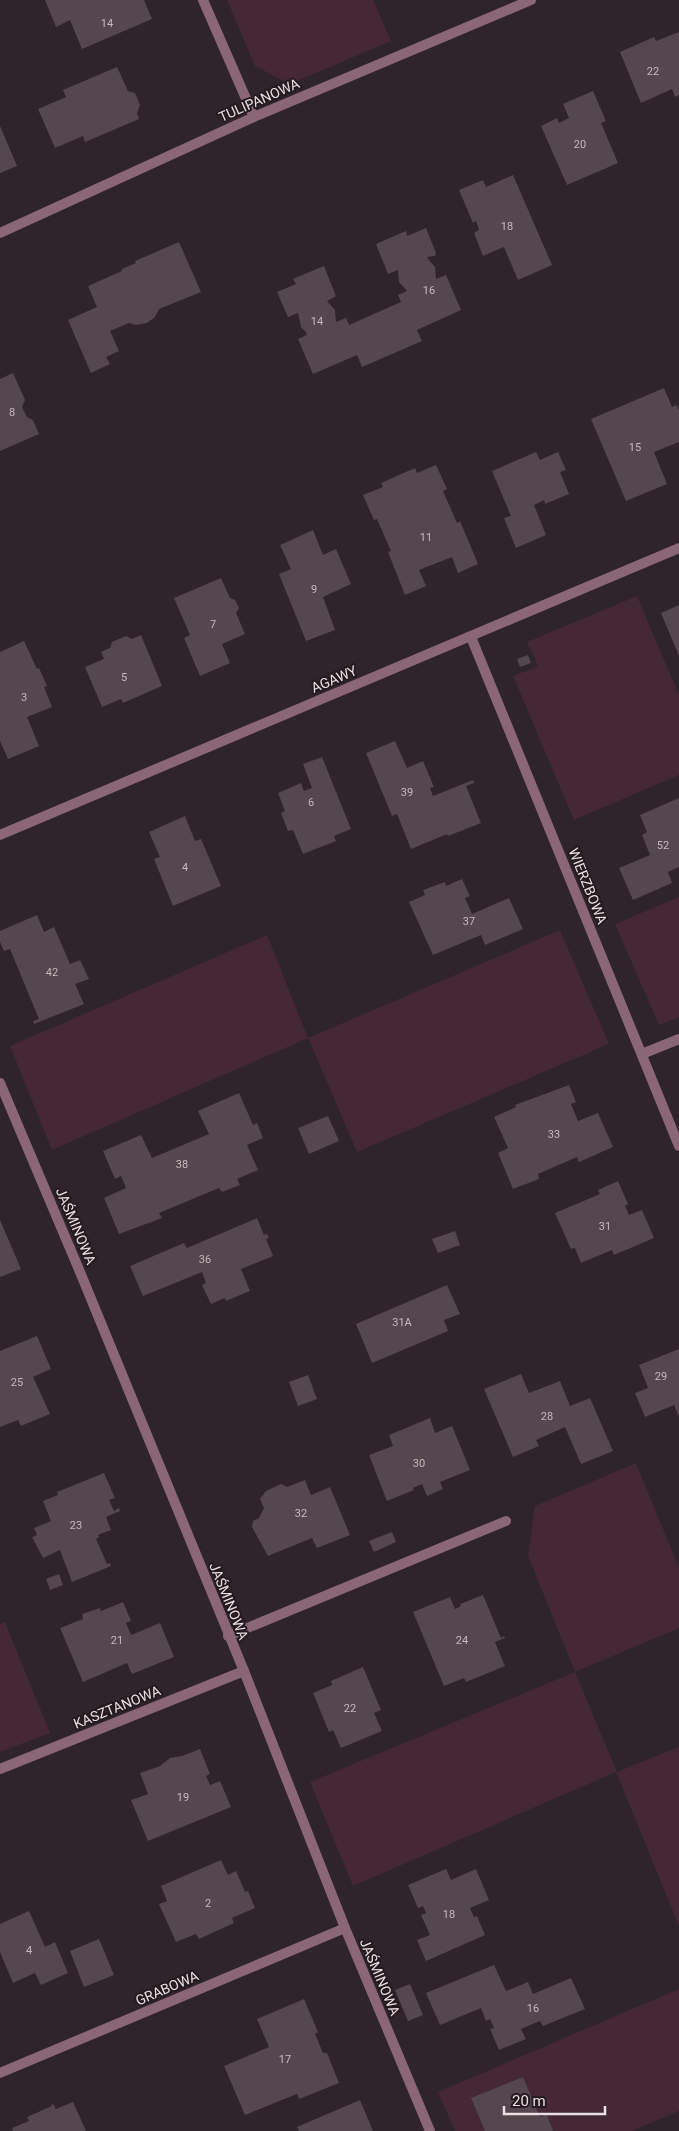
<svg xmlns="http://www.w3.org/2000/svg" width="679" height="2131" font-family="Roboto,sans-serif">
<rect width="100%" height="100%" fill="#2f2429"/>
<g fill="#442836">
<path d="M227,0h146l18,41 -101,43 -35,-18z"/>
<path d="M637,596l42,99v80l-105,45 -61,-144 25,-10 -11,-24z"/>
<path d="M679,897v120l-20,8 -44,-101z"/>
<path d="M560,930l49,114 -252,108 -49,-114 -256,112 -42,-104 257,-111 41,103z"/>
<path d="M636,1463l43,105v60l-104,44 42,100 62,-25v179l-63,-154 -263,114 -43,-104 265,-110 -47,-116 7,-50z"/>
<path d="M5,1622l45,111 -50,19v-128z"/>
<path d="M679,1989v122l-47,20h-177l-17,-39z"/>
</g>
<g fill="#54474d">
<path d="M45,0h99l8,19 -70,30 -12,-29 -14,7z"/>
<path d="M679,32v63l-4,2 -3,-8 -31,14 -21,-51 34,-15 2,4z"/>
<path d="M117,67l11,24 7,2 5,12 -3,8 2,6 -54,23 -2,-6 -28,12 -17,-39 28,-12 -3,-7z"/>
<path d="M593,91l13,30 -5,2 17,40 -51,22 -26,-59 16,-8 2,5 10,-5 -6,-14z"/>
<path d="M0,126l17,40 -17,7z"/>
<path d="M513,175l39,90 -34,15 -14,-33 -21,9 -9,-23 5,-3 -3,-9 -3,2 -14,-33 24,-10 3,7z"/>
<path d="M426,228l10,25 -1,3 -8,1 1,2 7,8 1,12 10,-4 15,35 -44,20 5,11 -60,26 -5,-12 -44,19 -15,-35 9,-4 -1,-3 -5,-5 -3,-14 -10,4 -11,-25 19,-8 -3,-5 31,-13 12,30 -9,5 8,9 1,12 10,-4 3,7 52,-23 -3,-7 9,-4 -8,-9 -1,-12 -10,4 -12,-30 30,-13 1,5z"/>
<path d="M179,242l22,50 -42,17 -4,8 -8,6 -11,2 -7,-2 -19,8 9,20 -13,6 4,7 -19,9 -23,-53 29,-13 -9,-21 34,-15v-2l14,-6 -1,-2z"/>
<path d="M13,373l12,27 -3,7 5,10 6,3 6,14 -39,17v-72z"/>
<path d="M664,388l8,19 5,-2 2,6v31l-25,10 13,32 -41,17 -35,-82z"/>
<path d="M536,452l4,8 18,-8 8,18 -6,2 9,22 -24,10 -1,-4 -10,5 12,30 -30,13 -12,-30 7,-2 -19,-45z"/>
<path d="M436,465l11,24 -4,2 14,32 3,-2 18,43 -20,9 -6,-16 -33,13 7,16 -21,9 -17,-43 3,-1 -14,-32 -3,1 -11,-25 20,-8 -2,-4 34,-15 2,5z"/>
<path d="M313,530l10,25 13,-6 15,35 -28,13 12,33 -29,11 -27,-67 12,-5 -11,-24z"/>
<path d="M221,578l9,20 5,2 4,8 -3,5 9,21 -23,10 8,19 -30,13 -16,-38 6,-3 -16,-37z"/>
<path d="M679,605v51l-18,-43z"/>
<path d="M141,635l21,51 -39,17 -2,-4 -19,8 -17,-40 19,-8 -3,-7 9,-4 2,-6 14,-6 6,3z"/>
<path d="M24,641l13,28 2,-1 8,18 -3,1 8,20 -25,10 12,29 -31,13 -8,-18v-89z"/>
<path d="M528,655l3,8 -11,4 -3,-8z"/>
<path d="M395,741l12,27 16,-7 11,26 -4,1 3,8 40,-16 1,3 -8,3 15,37 -33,13 -1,-2 -36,15 -14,-35 -5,2 -26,-63z"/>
<path d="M322,757l29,72 -17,7 2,5 -33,13 -10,-24 -5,1 -7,-18 4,-2 -7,-18 23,-10 3,8 8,-3 -9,-24z"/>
<path d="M679,798v69l-11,5 4,11 -39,17 -14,-32 31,-13 -8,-20 5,-3 -7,-17z"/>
<path d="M185,816l10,25 6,-2 20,47 -48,20 -19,-47 6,-2 -11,-25z"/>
<path d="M462,879l8,17 -5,2 7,16 37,-16 14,31 -38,16 -4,-10 -48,20 -24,-53 16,-7 -2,-5 22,-8 1,4z"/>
<path d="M37,915l7,17 10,-5 16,37 10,-4 9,19 -14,5 9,20 -50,20 -1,-3 6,-2 -29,-70 -6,2 -4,-9v-11z"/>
<path d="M569,1085l7,17 -5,2 7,17 20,-8 15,34 -34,15 -2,-5 -39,17 1,5 -26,10 -15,-36 10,-5 -14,-31 22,-10 -1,-2z"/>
<path d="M239,1093l14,32 4,-2 6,15 -16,7 11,25 -21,9 3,6 -18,7 -3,-4 -60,25 3,5 -43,16 -15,-36 22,-10 -5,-12 -6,3 -12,-28 38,-16 11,23 57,-24 -11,-23z"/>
<path d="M328,1116l11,25 -30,13 -11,-26z"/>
<path d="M618,1181l10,23 -3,2 4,9 13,-5 12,28 -40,17 -2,-5 -31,13 -6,-15 -4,1 -16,-36 45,-19 -2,-4z"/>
<path d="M257,1218l7,17 3,-1 2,4 -3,1 7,17 -32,13 9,22 -24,10 -1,-3 -14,6 -9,-19 4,-2 -4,-11 -59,24 -13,-30 54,-23 3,5z"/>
<path d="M0,1220l21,49 -21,8z"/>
<path d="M455,1231l5,14 -22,8 -6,-14z"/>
<path d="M447,1285l13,29 -16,6 4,11 -76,32 -16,-39z"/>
<path d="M37,1336l14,33 -18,8 17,37 -29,12 -3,-6 -18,7v-76z"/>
<path d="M679,1349v68l-5,-12 -29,12 -10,-24 13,-5 -9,-23z"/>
<path d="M521,1374l8,19 31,-12 10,25 20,-8 23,53 -32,13 -16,-37 -29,13 3,6 -26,11 -29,-68z"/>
<path d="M308,1375l9,24 -19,7 -9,-24z"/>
<path d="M430,1418l5,15 17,-7 18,44 -30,12 3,7 -16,7 -5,-12 -9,4 1,2 -27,11 -18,-46 24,-9 -4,-11z"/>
<path d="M104,1473l11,25 -6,2 5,11 5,-3 1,3 -14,6 5,13 -13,5 1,2 -3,2 11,25 3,-1 1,3 -39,16 -12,-32 -17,8 -11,-21 5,-2 -3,-7 17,-7 -8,-20 15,-6 -1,-3z"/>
<path d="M305,1480l6,15 19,-8 20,48 -33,13 -5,-10 -44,18 -16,-29 1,-6 6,-3 5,-10 -4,-9 6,-8 15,-7 6,3z"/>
<path d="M392,1532l4,10 -22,10 -5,-11z"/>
<path d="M59,1574l4,11 -13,5 -4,-11z"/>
<path d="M483,1595l18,43 3,-2 1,2 -10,4 10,24 -39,16 -2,-4 -20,8 -31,-74 37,-15 5,12 6,-3 -1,-2z"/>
<path d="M123,1602l8,19 -5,2 5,12 29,-12 14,34 -42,17 -5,-11 -44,19 -23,-54 23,-9 -1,-5 18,-6 1,3z"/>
<path d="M363,1667l18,43 -7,3 8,18 -41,17 -8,-18 -4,2 -16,-39 19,-8 -1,-4z"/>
<path d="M200,1749l10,25 -4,2 4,9 10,-4 11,26 -83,34 -17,-41 17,-6 -8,-21 20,-7 10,-8 12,-2z"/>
<path d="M221,1860l7,15 8,-4 9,21 3,-1 7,17 -23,10 2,5 -35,16 -3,-5 -20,8 -17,-38 8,-3 -6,-15z"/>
<path d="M446,1869l5,11 25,-11 13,31 -19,8 4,9 3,-1 8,19 -59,26 -9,-21 13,-5 -9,-20 5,-2 -3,-7 -5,2 -10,-23z"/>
<path d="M29,1911l16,36 10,-5 13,31 -27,12 -6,-12 -22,10 -13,-31v-28z"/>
<path d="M99,1939l15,36 -30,12 -14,-36z"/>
<path d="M494,1965l12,26 22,-9 5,12 38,-16 14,31 -42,17 -3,-5 -19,8 5,10 -27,11 -9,-21 4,-1 -4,-9 -4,2 -5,-13 -41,17 -14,-32z"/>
<path d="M410,1984l13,31 -15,6 -13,-31z"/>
<path d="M304,1999l14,33 -3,2 8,19h4l12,30 -40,16 -2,-5 -52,21 -21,-49 45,-19 -12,-28z"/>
<path d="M523,2077l17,40 7,-2 6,16h-68l-14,-33z"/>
<path d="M360,2100l13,31h-74l-2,-4z"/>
<path d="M73,2102l13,29h-73l-1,-3 17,-7 -2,-4 25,-11 -1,-1 2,-1 3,5z"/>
</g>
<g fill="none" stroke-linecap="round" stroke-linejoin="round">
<g stroke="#8a6677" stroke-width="10">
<path d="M642,1054l37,-15"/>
<path d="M228,1636l278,-115"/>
</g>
<g stroke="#8a6677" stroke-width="10">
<path d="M203,0l51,117"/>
<path d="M0,233l254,-116 277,-117"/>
<path d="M471,637l208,509"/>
<path d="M0,835l679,-287"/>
<path d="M0,1083l80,189 164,399 101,257 85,203"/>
<path d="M0,1769l244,-98"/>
<path d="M0,2073l345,-145"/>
</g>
</g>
<g text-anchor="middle" stroke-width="4" stroke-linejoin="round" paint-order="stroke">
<g font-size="11" fill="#c3babe">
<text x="107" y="27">14</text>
<text x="653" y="75">22</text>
<text x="580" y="148">20</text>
<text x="507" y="230">18</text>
<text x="429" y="294">16</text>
<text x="317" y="325">14</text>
<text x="12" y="416">8</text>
<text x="635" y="451">15</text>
<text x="426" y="541">11</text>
<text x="314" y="593">9</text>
<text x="213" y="628">7</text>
<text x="124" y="681">5</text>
<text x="24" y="701">3</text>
<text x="407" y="796">39</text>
<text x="311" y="806">6</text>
<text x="663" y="849">52</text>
<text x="185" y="871">4</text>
<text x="469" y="925">37</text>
<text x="52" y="976">42</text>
<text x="554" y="1138">33</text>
<text x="182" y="1168">38</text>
<text x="605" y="1230">31</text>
<text x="205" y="1263">36</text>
<text x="402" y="1326">31A</text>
<text x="661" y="1380">29</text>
<text x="17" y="1386">25</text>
<text x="547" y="1420">28</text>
<text x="419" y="1467">30</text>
<text x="301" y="1517">32</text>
<text x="76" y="1529">23</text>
<text x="117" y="1644">21</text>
<text x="462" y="1644">24</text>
<text x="350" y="1712">22</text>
<text x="183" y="1801">19</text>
<text x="208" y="1907">2</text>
<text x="449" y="1918">18</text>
<text x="29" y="1954">4</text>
<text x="533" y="2012">16</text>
<text x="285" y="2063">17</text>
</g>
<g font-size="14" fill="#e8e0e3" stroke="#251a1f">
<text transform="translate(259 100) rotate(-24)" y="5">TULIPANOWA</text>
<text transform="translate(334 679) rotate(-23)" y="5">AGAWY</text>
<text transform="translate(588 886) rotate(68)" y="5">WIERZBOWA</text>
<text transform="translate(76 1226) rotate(67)" y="5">JAŚMINOWA</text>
<text transform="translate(229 1601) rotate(68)" y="5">JAŚMINOWA</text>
<text transform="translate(117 1707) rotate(-22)" y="5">KASZTANOWA</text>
<text transform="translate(380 1977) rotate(67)" y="5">JAŚMINOWA</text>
<text transform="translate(167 1988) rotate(-23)" y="5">GRABOWA</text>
</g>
</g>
<path d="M504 2106v8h101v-8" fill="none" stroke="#e8e0e3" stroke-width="2.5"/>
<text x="512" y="2106" font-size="15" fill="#e8e0e3" stroke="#251a1f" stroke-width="4" paint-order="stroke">20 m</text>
</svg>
